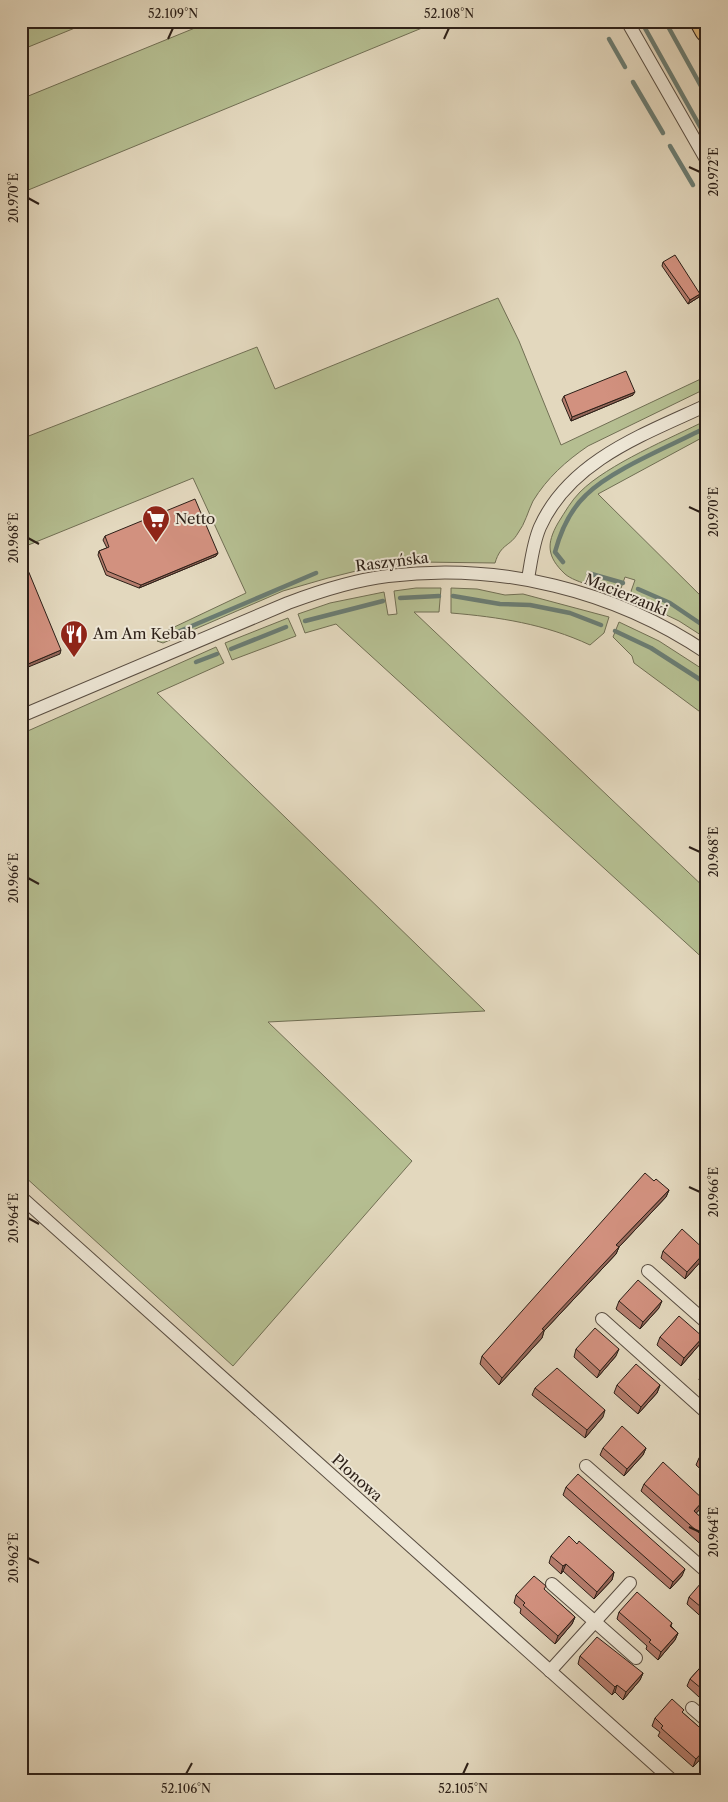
<svg xmlns="http://www.w3.org/2000/svg" width="728" height="1802" font-family="'Libre Caslon Text',serif">
<rect width="100%" height="100%" fill="#e3d8be"/>
<filter id="stains"><feTurbulence type="fractalNoise" baseFrequency=".004" numOctaves="4"/><feColorMatrix values="0 0 0 0 .2 0 0 0 0 .09 0 0 0 0 .02 0 0 0 .5 -.17"/></filter>
<radialGradient id="worn" r=".72"><stop offset=".6" stop-color="#630" stop-opacity="0"/><stop offset="1" stop-color="#630" stop-opacity=".3"/></radialGradient>
<g fill="#b5be91" stroke="#716f54">
<path d="M36,21h56l-71,29v-23z"/>
<path d="M212,21h227l-418,172v-94z"/>
<path d="M498,298l21,43 42,104 146,-69v12l-119,58c-22,15 -41,32 -55,55 -5,10 -8,23 -15,32 -8,14 -17,10 -23,30l-76,-1 -51,6 -40,10 -45,13 -120,52 -6,-2 12,-5 -1,-6 78,-37 -53,-115 -172,70v-109l236,-92 18,42z"/>
<path d="M707,420v15l-109,59 109,108v37l-28,-18 -50,-24 6,-17 -10,-3 -6,17c-13,-5 -44,-11 -54,-20 -18,-17 -19,-30 -7,-51 7,-11 13,-22 22,-31 28,-28 91,-54 127,-72z"/>
<path d="M416,588h25l-2,24h-25l293,278v72l-371,-338 -31,9 -7,-19 32,-11 54,-11 4,23 9,-1 -3,-23z"/>
<path d="M451,588l26,1 28,6 18,-1 86,23 -5,16 -14,12c-45,-21 -91,-28 -139,-32z"/>
<path d="M288,618l8,18 -64,24 -7,-17z"/>
<path d="M619,622l40,19 48,31v45l-73,-54 -2,-7 -19,-19z"/>
<path d="M216,647l8,16 -67,30 328,318 -217,11 144,139 -179,205 -210,-191 -2,-5v-436z"/>
</g>
<g fill="none" stroke-linecap="round" stroke-linejoin="round">
<g stroke="#6b7c72" stroke-width="4.5">
<path d="M600,21l1,2"/>
<path d="M641,21l66,118"/>
<path d="M665,21l42,76"/>
<path d="M609,39l16,28"/>
<path d="M633,82l30,51"/>
<path d="M670,146l23,39"/>
<path d="M705,203l2,2"/>
<path d="M563,562l-8,-10c6,-22 15,-42 31,-57 26,-26 87,-50 121,-68"/>
<path d="M588,573l35,10"/>
<path d="M638,589l32,14 37,25"/>
<path d="M453,596l47,8 30,1 40,8 31,12"/>
<path d="M400,598l39,-2"/>
<path d="M305,621l78,-20"/>
<path d="M615,631l36,17 56,36"/>
<path d="M173,634l143,-61"/>
<path d="M231,649l55,-22"/>
<path d="M196,662l21,-8"/>
</g>
<g stroke="#5a4e42" stroke-width="14">
<g id="minor">
<path d="M627,21l80,140"/>
<path d="M528,579c3,-17 5,-36 12,-52 30,-67 105,-93 167,-122"/>
<path d="M21,716l267,-113c32,-12 66,-23 100,-27 111,-14 226,14 319,77"/>
<path d="M21,1197l652,584"/>
<path d="M648,1271l59,52"/>
<path d="M602,1319l105,94"/>
<path d="M586,1466l121,106"/>
<path d="M552,1584l84,74"/>
<path d="M550,1671l80,-88"/>
<path d="M692,1708l15,13"/>
<path d="M701,1781l6,-7"/>
</g>
</g>
<g stroke="#2d2018" stroke-width="26">
<path id="motorway" d="M702,21l5,9"/>
</g>
<use href="#minor" stroke="#ede6d5" stroke-width="12"/>
<use href="#motorway" stroke="#e2bc7f" stroke-width="24"/>
</g>
<g fill="#b57d6d" stroke="#2d2018">
<path d="M663,262l36,35 -11,7 -26,-38z"/>
<path d="M633,395l-62,26 -9,-21 2,-4z"/>
<path d="M105,536l113,17 -2,3 -77,32 -33,-13 -8,-20 1,-4 8,-3 -4,-8z"/>
<path d="M654,1181l15,9 -3,7 -47,50 -3,7 -72,77 -2,7 -43,47 -19,-21 2,-8z"/>
<path d="M663,1251l41,7 -19,21 -24,-21z"/>
<path d="M707,1284v15l-5,-5 2,-7z"/>
<path d="M619,1301l40,7 -19,21 -24,-20z"/>
<path d="M660,1337h43l-3,7 -19,22 -24,-21z"/>
<path d="M576,1349l40,7 -19,22 -23,-21z"/>
<path d="M707,1367v21l-8,-8 2,-7z"/>
<path d="M617,1385h43l-3,8 -19,21 -24,-21z"/>
<path d="M535,1388l68,29 -18,21 -53,-43z"/>
<path d="M603,1448h43l-3,7 -19,21 -24,-21z"/>
<path d="M707,1449v26l-11,-10 3,-7z"/>
<path d="M644,1484l58,23 -6,6 11,10v25l-1,1 -65,-58z"/>
<path d="M566,1487l116,89 -12,13 -107,-94z"/>
<path d="M577,1544l37,28 -2,8 -18,19 -31,-28 -2,3 -12,-11 2,-7z"/>
<path d="M707,1588v34l-20,-18 2,-7z"/>
<path d="M544,1590l31,27 -3,7 -17,20 -35,-31 1,-4 -7,-6 2,-8z"/>
<path d="M619,1612l53,11 -1,3 7,7 -3,7 -17,20 -12,-11 1,-3 -30,-27z"/>
<path d="M580,1656l63,17 -3,7 -17,20 -8,-8 -3,3 -34,-31z"/>
<path d="M707,1660v39l-5,-5 -3,3 -12,-11 3,-7z"/>
<path d="M683,1713l24,21v18l-14,15 -35,-31 2,-4 -8,-6 3,-8z"/>
</g>
<g fill="#936659" stroke="#2d2018">
<path d="M700,294l-1,3 -11,7 2,-4z"/>
<path d="M635,392l-2,3 -62,26 1,-4z"/>
<path d="M218,553l-2,3 -77,32 2,-3z"/>
<path d="M61,650l-1,4 -39,16v-3z"/>
<path d="M669,1190l-3,7 -47,50 -3,7 -72,77 -2,7 -43,47 3,-7 40,-49 74,-84z"/>
<path d="M706,1251l-2,7 -19,21 2,-7z"/>
<path d="M662,1301l-3,7 -19,21 3,-7z"/>
<path d="M703,1337l-3,7 -19,22 3,-8z"/>
<path d="M619,1349l-3,7 -19,22 3,-7z"/>
<path d="M660,1385l-3,8 -19,21 3,-7z"/>
<path d="M605,1410l-2,7 -18,21 2,-8z"/>
<path d="M646,1448l-3,7 -19,21 3,-7z"/>
<path d="M704,1500l-2,7 -11,12 3,-8z"/>
<path d="M566,1564l-3,7 -2,3 2,-8z"/>
<path d="M685,1569l-3,7 -12,13 3,-7z"/>
<path d="M614,1572l-2,8 -18,19 3,-7z"/>
<path d="M575,1617l-3,7 -17,20 3,-8z"/>
<path d="M678,1633l-3,7 -17,20 3,-8z"/>
<path d="M643,1673l-3,7 -17,20 3,-8z"/>
<path d="M617,1685l-2,7 -3,3 3,-8z"/>
<path d="M704,1687l-2,7 -3,3 3,-8z"/>
<path d="M707,1747v5l-14,15 3,-8z"/>
</g>
<g fill="#d2917f" stroke="#2d2018">
<path d="M675,255l25,39 -10,6 -27,-38z"/>
<path d="M626,371l9,21 -63,25 -8,-21z"/>
<path d="M195,499l23,54 -77,32 -34,-14 -8,-20 10,-4 -4,-11z"/>
<path d="M25,563l36,87 -40,17v-103z"/>
<path d="M645,1173l9,8 2,-2 13,11 -53,55 3,2 -77,82 2,1 -42,48 -20,-22z"/>
<path d="M682,1229l24,22 -19,21 -24,-21z"/>
<path d="M638,1280l24,21 -19,21 -24,-21z"/>
<path d="M679,1316l24,21 -19,21 -24,-21z"/>
<path d="M595,1328l24,21 -19,22 -24,-22z"/>
<path d="M636,1364l24,21 -19,22 -24,-22z"/>
<path d="M707,1367v11l-6,-5z"/>
<path d="M557,1368l48,42 -18,20 -52,-42z"/>
<path d="M622,1426l24,22 -19,21 -24,-21z"/>
<path d="M707,1449v16l-8,-7z"/>
<path d="M663,1462l41,38 -10,11 13,12v17l-63,-56z"/>
<path d="M578,1474l107,95 -12,13 -107,-95z"/>
<path d="M569,1536l8,8 2,-3 35,31 -17,20 -31,-28 -3,2 -12,-10z"/>
<path d="M534,1576l12,10 -2,3 31,28 -17,19 -35,-31 2,-2 -9,-8z"/>
<path d="M701,1583l6,5v24l-18,-15z"/>
<path d="M637,1592l35,31 -2,3 8,7 -17,19 -12,-10 2,-2 -32,-28z"/>
<path d="M597,1637l46,36 -17,19 -9,-7 -2,2 -35,-31z"/>
<path d="M707,1660v29l-3,-2 -2,2 -12,-10z"/>
<path d="M672,1699l12,11 -2,2 25,22v13l-11,12 -35,-31 2,-2 -8,-8z"/>
</g>
<path fill="none" stroke="#2d2018" stroke-width="2" d="M168,39l5,-11M444,39l5,-11M689,167l11,5M28,198l11,6M689,507l11,5M28,538l11,6M689,847l11,5M28,878l11,6M689,1187l11,5M28,1218l11,6M689,1527l11,5M28,1558l11,5M186,1774l6,-11M463,1774l5,-11"/>
<defs>
<g id="supermarket-pin" transform="scale(1.4375)"><path d="M0 17L-7.5 6A9.5 9.5 0 1 1 7.5 6Z" fill="#8f2418" stroke="#ede6d5"/><path d="M-6-5.5h2.5l.6 2H6L4.5 2H-2.5L-4.4-4H-6ZM-1.5 3.2a1.3 1.3 0 1 0 .1 0ZM3 3.2a1.3 1.3 0 1 0 .1 0Z" fill="#fff"/></g>
<g id="restaurant-pin" transform="scale(1.4375)"><path d="M0 17L-7.5 6A9.5 9.5 0 1 1 7.5 6Z" fill="#8f2418" stroke="#ede6d5"/><path d="M-5-6h1v4h1v-4h1v4h1v-4h1v5L-1.5 .5V6h-2V.5L-5-1ZM5-6V6H3V1.5H1.5Q1.5-4 5-6Z" fill="#fff"/></g>
</defs>
<g fill-rule="evenodd">
<use href="#supermarket-pin" x="156" y="519"/>
<use href="#restaurant-pin" x="74" y="634"/>
</g>
<g text-anchor="middle" stroke-width="4" stroke-linejoin="round" paint-order="stroke">
<g font-size="15" fill="#2d2018" stroke="#ede6d5" text-anchor="start">
<text x="175" y="524">Netto</text>
<text x="93" y="639">Am Am Kebab</text>
</g>
<g font-size="15" fill="#2d2018" stroke="#ede6d5">
<text transform="translate(392 562) rotate(-7)" y="5">Raszyńska</text>
<text transform="translate(626 595) rotate(22)" y="5">Macierzanki</text>
<text transform="translate(357 1478) rotate(42)" y="5">Plonowa</text>
</g>
</g>
<rect width="728" height="1802" fill="none" stroke="#e3d8be" stroke-width="55"/>
<rect x="28" y="28" width="672" height="1746" fill="none" stroke="#2d2018" stroke-width="2"/>
<g font-size="12" text-anchor="middle" fill="#2d2018">
<text x="173" y="18">52.109°N</text>
<text x="449" y="18">52.108°N</text>
<text transform="translate(714 172) rotate(-90)" y="4">20.972°E</text>
<text transform="translate(14 198) rotate(-90)" y="4">20.970°E</text>
<text transform="translate(714 512) rotate(-90)" y="4">20.970°E</text>
<text transform="translate(14 538) rotate(-90)" y="4">20.968°E</text>
<text transform="translate(714 852) rotate(-90)" y="4">20.968°E</text>
<text transform="translate(14 878) rotate(-90)" y="4">20.966°E</text>
<text transform="translate(714 1192) rotate(-90)" y="4">20.966°E</text>
<text transform="translate(14 1218) rotate(-90)" y="4">20.964°E</text>
<text transform="translate(714 1532) rotate(-90)" y="4">20.964°E</text>
<text transform="translate(14 1558) rotate(-90)" y="4">20.962°E</text>
<text x="186" y="1793">52.106°N</text>
<text x="463" y="1793">52.105°N</text>
</g>
<rect width="100%" height="100%" filter="url(#stains)"/>
<rect width="100%" height="100%" fill="url(#worn)"/>
</svg>
